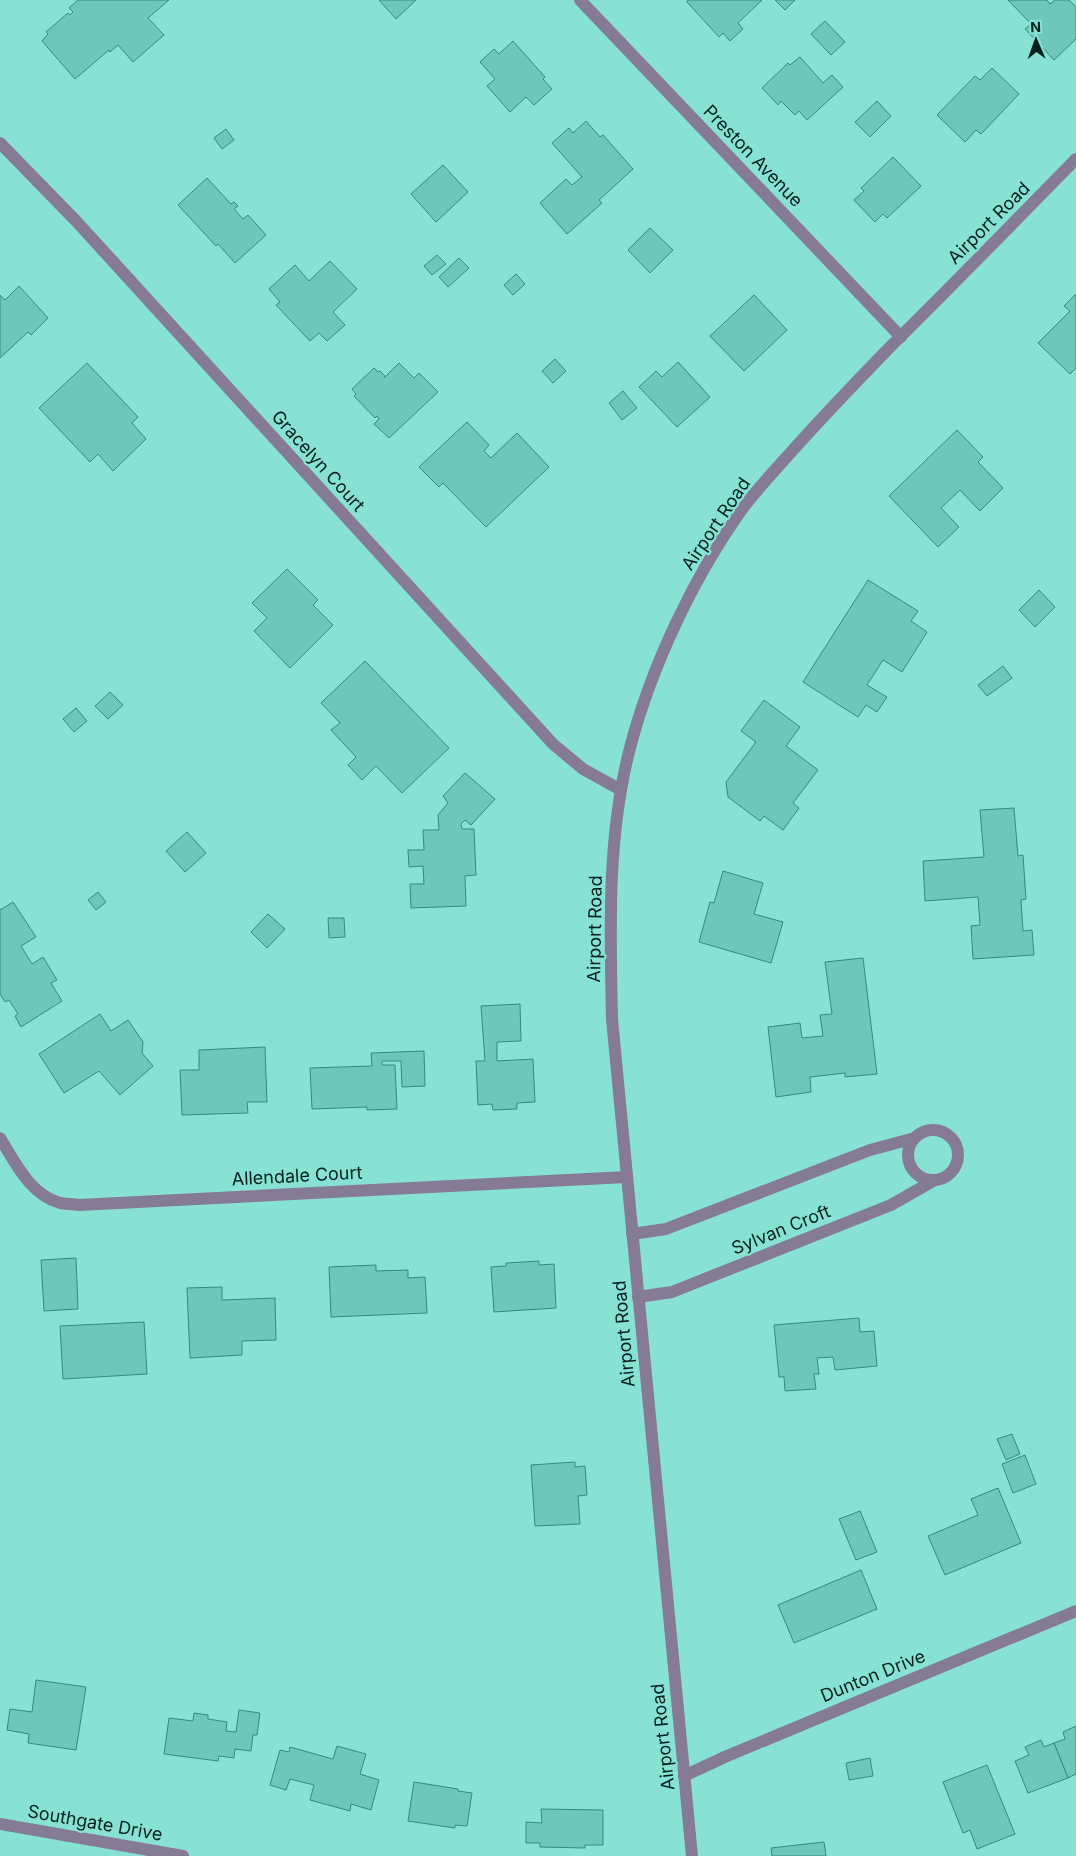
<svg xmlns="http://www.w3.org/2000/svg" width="1076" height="1856" font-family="Inter,sans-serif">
<rect width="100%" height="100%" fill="#88e2d4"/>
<g fill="#6ec8ba" stroke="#2e8d81">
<path d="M78,0h91l-21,18 16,17 -31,27 -15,-17 -8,7 -1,-2 -34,29 -33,-38 6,-7 -2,-2 22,-19 2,2 3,-3 -4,-4z"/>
<path d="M379,0h37l-20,19z"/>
<path d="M688,0h74l-24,23 5,6 -13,12 -7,-8 -4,4 -32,-35z"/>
<path d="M775,0h20l-10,10z"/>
<path d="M1008,0h39l3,4 5,-4h14l7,7v32l-22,21 -29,-31 6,-5z"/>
<path d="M825,21l20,21 -14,13 -20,-21z"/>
<path d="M513,41l32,36 -2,2 9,10 -18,16 -8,-8 -16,15 -23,-26 8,-7 -15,-17 14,-13 5,5z"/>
<path d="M800,57l23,26 9,-8 11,12 -36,33 -8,-9 -4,4 -14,-14 -3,4 -16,-17 26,-25 2,2z"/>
<path d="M992,68l27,26 -38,40 -5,-4 -11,12 -28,-27 38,-39 5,4z"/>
<path d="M877,101l14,15 -21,21 -15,-15z"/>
<path d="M586,121l14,16 3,-2 30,34 -34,31 3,3 -35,31 -27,-31 26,-24 6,6 10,-8 -30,-34 17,-15 4,5z"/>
<path d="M226,129l8,11 -12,9 -8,-11z"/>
<path d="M893,157l28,29 -34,32 -4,-4 -8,8 -21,-22 10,-9 -3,-3z"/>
<path d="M443,165l25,27 -32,30 -25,-28z"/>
<path d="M207,178l24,26 3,-2 4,4 -4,3 9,10 5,-4 18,20 -31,28 -17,-19 -2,2 -38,-41z"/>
<path d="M650,228l23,22 -23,23 -22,-23z"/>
<path d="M437,255l9,9 -14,11 -8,-9z"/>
<path d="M459,258l10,10 -21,19 -9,-10z"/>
<path d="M330,261l27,28 -24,23 12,13 -18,16 -8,-8 -9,8 -34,-36 4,-3 -11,-13 26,-24 14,16z"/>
<path d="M516,274l9,10 -12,11 -9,-10z"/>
<path d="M19,286l29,32 -17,17 -3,-3 -28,26v-63l5,5z"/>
<path d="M1076,294v74l-6,6 -32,-31 32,-32 -6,-5z"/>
<path d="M754,295l33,35 -43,41 -34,-35z"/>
<path d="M555,359l11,12 -13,12 -11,-12z"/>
<path d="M678,362l32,35 -33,30 -38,-40 17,-16 6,6z"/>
<path d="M87,363l51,54 -6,6 14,16 -33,32 -15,-17 -8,8 -51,-54z"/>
<path d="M399,363l15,15 5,-5 19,19 -49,46 -15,-14 5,-5 -2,-3 -2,2 -21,-22 2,-2 -4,-5 22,-21 4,4 2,-1 5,5 -1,2z"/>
<path d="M623,391l14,17 -15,12 -13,-17z"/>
<path d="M467,422l22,23 -5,6 7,7 26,-25 32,34 -63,60 -43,-44 -4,4 -20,-20z"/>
<path d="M957,430l26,27 -5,5 25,26 -23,23 -20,-21 -19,18 18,19 -21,20 -49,-51z"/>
<path d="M287,569l31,31 -5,5 20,20 -43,43 -36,-37 13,-13 -15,-15z"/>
<path d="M868,580l50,31 -7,10 16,11 -25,40 -19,-12 -16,25 20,12 -10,15 -11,-7 -8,12 -55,-35z"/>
<path d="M1039,590l16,17 -20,20 -16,-17z"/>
<path d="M365,661l84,87 -47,45 -26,-27 -14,14 -14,-15 8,-8 -25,-27 9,-7 -19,-20z"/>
<path d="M1003,666l9,12 -25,18 -9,-11z"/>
<path d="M110,692l13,13 -15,14 -13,-13z"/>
<path d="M764,700l36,27 -14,19 32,24 -25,33 6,5 -16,22 -19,-14 -4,5 -32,-24 -2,-15 30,-40 -15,-11z"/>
<path d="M76,708l11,13 -13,11 -11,-13z"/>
<path d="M465,773l30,26 -24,26 -6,-5 -4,4 1,5h12l2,46 -11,1 1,30 -55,2 -1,-24h14l-1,-18 -14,1 -1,-17h16l-1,-20h16l-1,-15 10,-12 -5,-7z"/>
<path d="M1014,808l4,48 5,-1 3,44 -5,1 2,31 9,-1 2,25 -61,4 -2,-33 9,-1 -2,-28 -53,4 -2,-40 61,-4 -4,-47z"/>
<path d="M187,832l19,21 -21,19 -19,-21z"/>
<path d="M723,871l40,12 -9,31 29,8 -12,41 -72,-21 11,-40 4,1z"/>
<path d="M98,892l8,10 -10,8 -8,-10z"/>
<path d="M13,902l23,35 -15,9 11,18 11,-7 14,23 -6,3 11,18 -41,26 -6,-11 3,-2 -9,-14 -4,2 -5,-8v-84z"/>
<path d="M268,914l17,15 -18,19 -16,-16z"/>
<path d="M328,918h16l1,19 -16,1z"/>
<path d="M863,958l14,116 -32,3v-4l-35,4 1,15 -35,5 -8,-70 32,-4 2,15 21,-2 -3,-21 12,-1 -7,-52z"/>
<path d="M520,1004l1,37 -24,1v19l36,-2 2,43 -18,1v6l-24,1 -1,-6 -14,1 -2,-44h9l-4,-55z"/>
<path d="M100,1014l11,17 17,-11 15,22 -1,11 11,13 -33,29 -21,-24 -35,22 -25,-39z"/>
<path d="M265,1047l2,55h-20l1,11 -66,2 -2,-45h19v-20z"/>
<path d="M424,1051l1,35 -23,1 -1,-26h-19v4h13l2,44 -30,1v-3l-55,2 -2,-41 62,-2 -1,-13z"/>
<path d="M76,1258l2,51 -34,2 -3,-51z"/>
<path d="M539,1261v4l15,-1 2,44 -62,4 -3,-45 15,-1v-3z"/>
<path d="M376,1265v6l32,-1v8l17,-1 2,36 -96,4 -2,-50z"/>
<path d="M222,1287v13l53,-2 1,42 -34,1v14l-52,3 -3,-70z"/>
<path d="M859,1318l1,14 14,-1 3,35 -42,4 -2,-13 -16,1 2,16h-5l2,15 -31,2 -1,-14h-5l-5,-52z"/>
<path d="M144,1322l3,52 -84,5 -3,-53z"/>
<path d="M1012,1434l8,20 -14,6 -9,-21z"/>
<path d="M1025,1455l11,29 -23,9 -11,-29z"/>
<path d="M575,1462v5l10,-1 2,29 -9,1 2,28 -45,2 -4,-61z"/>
<path d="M998,1488l23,55 -76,32 -17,-39 50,-21 -7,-16z"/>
<path d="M860,1511l17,41 -21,8 -17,-41z"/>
<path d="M861,1570l16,39 -83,34 -16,-38z"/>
<path d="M36,1680l50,7 -10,63 -48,-7 1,-9 -22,-4 3,-21 22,3z"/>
<path d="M239,1710l21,3 -3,22h-4l-2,16 -16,-2 -1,9 -15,-2 -1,5 -54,-7 5,-36 24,3 1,-8 14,2v4l19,3 -1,9 10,1z"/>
<path d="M1076,1726v48l-8,4 -14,-35 11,-4 -2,-7z"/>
<path d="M1041,1740l3,7 10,-4 14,35 -40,15 -13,-32 14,-6 -4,-8z"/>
<path d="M337,1746l29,8 -6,20 19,6 -8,30 -20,-6 -1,7 -40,-11 4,-15 -24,-6 -4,11 -16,-5 10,-35 9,2 1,-5 43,12z"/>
<path d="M870,1758l3,18 -24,4 -3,-17z"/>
<path d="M987,1765l28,69 -38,15 -7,-19 -7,3 -20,-51z"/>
<path d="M414,1782l44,7v2l14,2 -5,33 -12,-1v3l-47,-7z"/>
<path d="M541,1809l62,1v35h-18v3l-45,-1v-4h-14v-21l16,1z"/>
<path d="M824,1842l2,14h-54l-1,-8z"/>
</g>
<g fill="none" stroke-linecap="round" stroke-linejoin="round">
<g stroke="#857b94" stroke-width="12">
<path d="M580,0l321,337"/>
<path d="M0,143l77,79 476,522 30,25 38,21"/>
<circle cx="933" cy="1155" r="25"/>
<path d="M0,1138c15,24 30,57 60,65 6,1 13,1 19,2l548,-28"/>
<path d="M632,1234l34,-5 204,-79 45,-12"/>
<path d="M638,1297l34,-5 219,-87 42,-24"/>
<path d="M684,1776l43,-20 349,-145"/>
<path d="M0,1824l183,32"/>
<path d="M692,1856l-80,-837c-2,-90 -5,-183 18,-271 21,-81 64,-172 113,-240 15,-20 33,-39 50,-58 32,-36 65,-70 99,-105 62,-61 123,-124 184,-186"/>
</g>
</g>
<g text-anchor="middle" stroke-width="4.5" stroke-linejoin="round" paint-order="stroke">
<g font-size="18" fill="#04211d" stroke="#88e2d4">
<text transform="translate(753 156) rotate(46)" y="6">Preston Avenue</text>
<text transform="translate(989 223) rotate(-45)" y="6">Airport Road</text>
<text transform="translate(318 461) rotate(48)" y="6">Gracelyn Court</text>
<text transform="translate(716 524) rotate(-56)" y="6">Airport Road</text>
<text transform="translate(595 929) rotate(-89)" y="6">Airport Road</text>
<text transform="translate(297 1176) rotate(-3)" y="6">Allendale Court</text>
<text transform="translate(781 1230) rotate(-22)" y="6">Sylvan Croft</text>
<text transform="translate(624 1334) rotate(-95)" y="6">Airport Road</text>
<text transform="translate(873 1676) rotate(-22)" y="6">Dunton Drive</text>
<text transform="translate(663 1737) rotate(-96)" y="6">Airport Road</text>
<text transform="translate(95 1823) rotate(10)" y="6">Southgate Drive</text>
</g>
</g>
<g transform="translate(1036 40) rotate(358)" stroke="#88e2d4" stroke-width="4" paint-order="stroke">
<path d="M0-4L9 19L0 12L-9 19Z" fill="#04211d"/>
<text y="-8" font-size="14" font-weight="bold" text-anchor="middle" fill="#04211d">N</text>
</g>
</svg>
